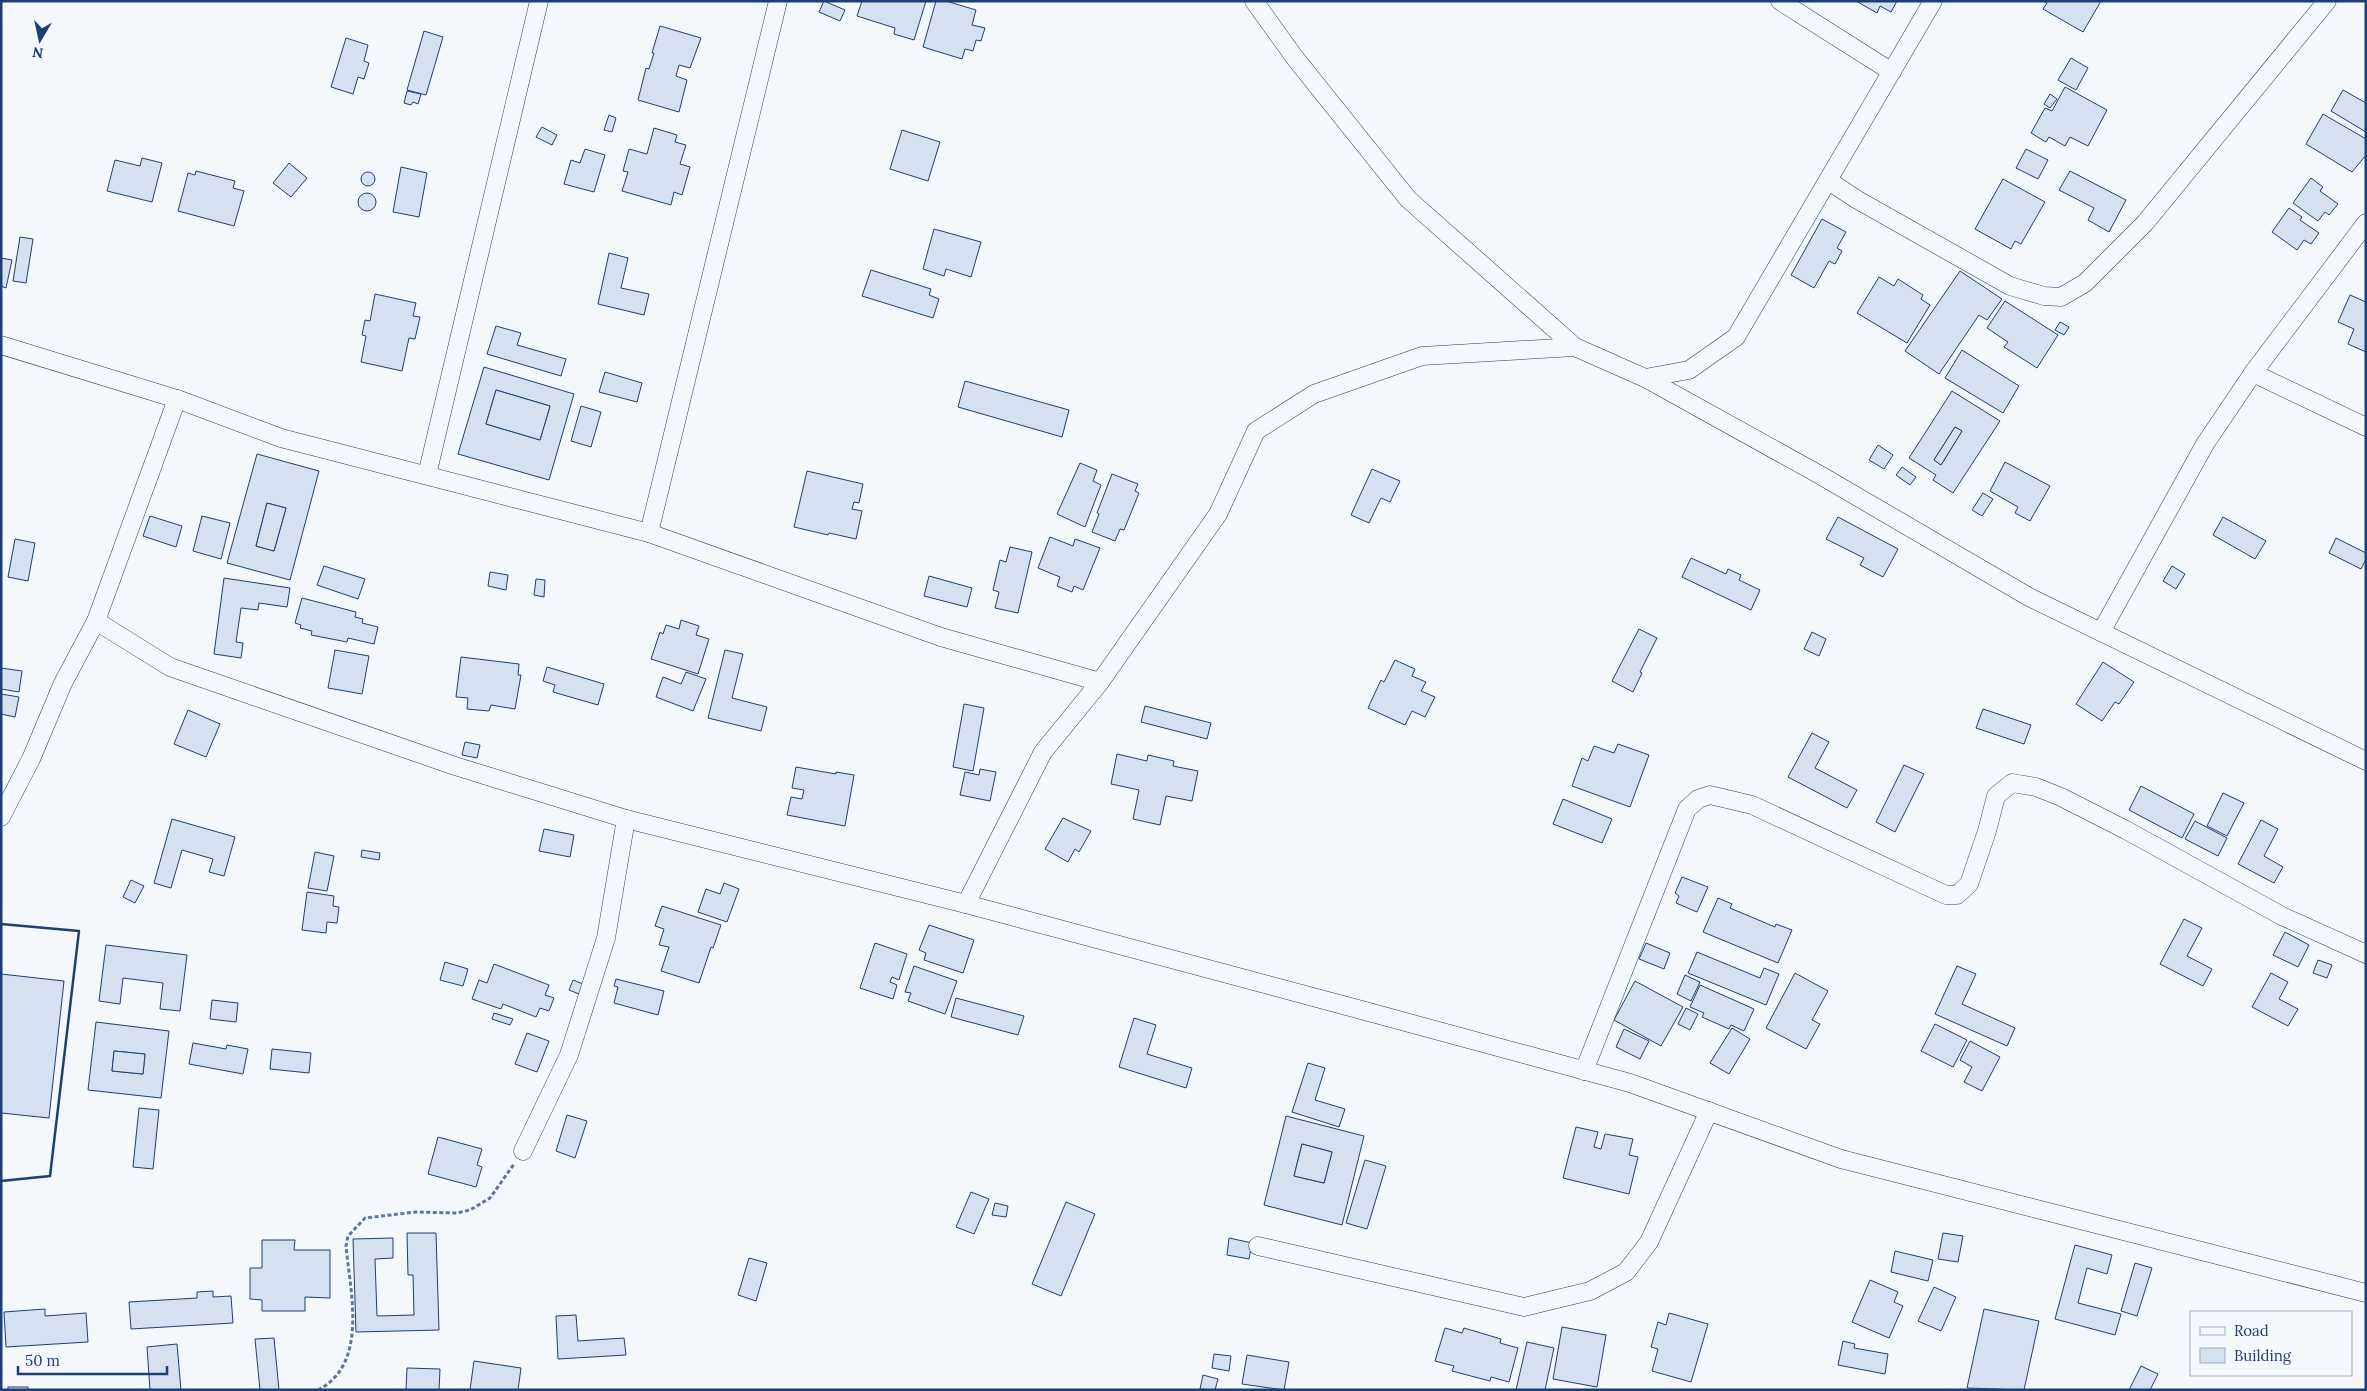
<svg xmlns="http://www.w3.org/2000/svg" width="2367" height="1391" font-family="Lora,serif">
<rect width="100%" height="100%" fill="#f4f7fb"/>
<g fill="#d5e0f0" stroke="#1d3f73" fill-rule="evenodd">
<path d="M824,1l21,9 -5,11 -21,-9z"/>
<path d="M862,1h64l-12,39 -20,-6 1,-6 -38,-12z"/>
<path d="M936,1h10l30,9 -4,15 13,3 -4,13 -5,-1 -3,11 -8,-2 -3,10 -39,-12z"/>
<path d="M1856,1h41l-6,11 -11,-6 -3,7z"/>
<path d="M2043,1h58l-18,31 -40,-23 4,-6z"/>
<path d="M660,26l41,12 -11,30 -11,-3 -3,11 11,4 -8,32 -41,-12 8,-32 3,1 5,-16h-2z"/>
<path d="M424,31l19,6 -17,58 -19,-5z"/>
<path d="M346,38l22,7 -4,16 5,2 -5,16 -6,-2 -5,17 -22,-7z"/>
<path d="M2071,58l17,10 -12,22 -18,-10z"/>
<path d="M2065,87l42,23 -19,36 -18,-9 -5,9 -16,-9 -3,5 -15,-9 14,-25 7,3z"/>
<path d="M2343,90l23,13v29l-35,-21z"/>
<path d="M407,91l14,3 -3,10 -5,-2 -2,3 -7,-2z"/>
<path d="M2050,94l7,5 -7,9 -6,-4z"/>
<path d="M2323,114l43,25v16l-14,17 -46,-28z"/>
<path d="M609,115l7,3 -4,14 -8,-2z"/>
<path d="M542,127l15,8 -5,10 -16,-8z"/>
<path d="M654,128l23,7 -2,7 11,3 -6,19 10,3 -8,28 -8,-3 -3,13 -49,-14 6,-19 -5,-1 6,-22 18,5z"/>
<path d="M902,130l38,12 -12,39 -38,-12z"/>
<path d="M585,149l20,6 -11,37 -30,-8 7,-24 9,3z"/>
<path d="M2026,149l22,11 -10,19 -22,-11z"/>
<path d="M142,158l20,5 -10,39 -45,-11 8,-31 25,6z"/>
<path d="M289,163l18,15 -16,19 -18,-14z"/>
<path d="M401,167l26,6 -8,44 -26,-5z"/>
<path d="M196,171l39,10 -2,7 11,3 -10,35 -56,-15 10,-38 7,2z"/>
<path d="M2070,171l56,29 -17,32 -21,-12 6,-12 -35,-18z"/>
<circle cx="368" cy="179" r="7"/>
<path d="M2311,178l12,9 -3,4 18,13 -9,11 -4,-3 -7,9 -25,-18z"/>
<path d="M2003,179l42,23 -24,42 -6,-3 -4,8 -36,-20z"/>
<circle cx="367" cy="202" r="9"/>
<path d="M2289,208l13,9 -2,3 19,13 -8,11 -7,-4 -7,10 -25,-18z"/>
<path d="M1822,219l24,13 -9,16 5,3 -7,13 -6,-3 -15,27 -23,-13z"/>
<path d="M934,229l47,13 -10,35 -25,-8 -2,7 -21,-7z"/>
<path d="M20,237l13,2 -7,44 -13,-2z"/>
<path d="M609,253l19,5 -7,30 28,6 -5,21 -46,-11z"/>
<path d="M1,258l11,2 -6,28 -5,-2z"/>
<path d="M871,270l60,19 -2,6 10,4 -6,19 -71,-22z"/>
<path d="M1960,271l42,28 -15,21 -8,-5 -40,59 -34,-23z"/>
<path d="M1879,277l15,9 4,-7 25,16 -2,4 9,6 -23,38 -50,-30z"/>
<path d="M375,294l41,9 -3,13 7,1 -5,22 -6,-1 -7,33 -41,-9 5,-26 -4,-1 3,-15 5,1z"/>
<path d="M2350,295l16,7v50l-18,-8 6,-15 -16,-7z"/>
<path d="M2005,301l53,34 -21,33 -33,-21 4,-5 -21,-14z"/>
<path d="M2060,322l9,5 -5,8 -9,-5z"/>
<path d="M496,326l25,7 -4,12 49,14 -5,17 -74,-22z"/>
<path d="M1962,350l57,36 -16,27 -58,-35z"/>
<path d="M484,367l90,27 -25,86 -91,-26zM496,390l54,16 -10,34 -54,-16z"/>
<path d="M605,372l37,11 -5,19 -38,-10z"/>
<path d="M965,381l104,29 -7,27 -104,-30z"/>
<path d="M496,390l54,16 -10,34 -54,-16z"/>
<path d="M1952,391l48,30 -47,72 -20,-13 3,-5 -27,-17zM1955,427l7,4 -21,34 -7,-5z"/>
<path d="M581,406l20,6 -10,35 -20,-6z"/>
<path d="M1955,427l7,4 -21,34 -7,-5z"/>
<path d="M1878,445l15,10 -9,14 -15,-9z"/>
<path d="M257,454l62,17 -29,109 -63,-17zM267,503l19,5 -12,43 -18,-5z"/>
<path d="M2005,462l45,24 -20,35 -15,-8 3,-6 -28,-16z"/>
<path d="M1080,463l17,7 -4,11 8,4 -16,42 -28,-13z"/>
<path d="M1902,467l14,10 -6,8 -14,-10z"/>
<path d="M1372,469l28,12 -10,21 -9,-4 -12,25 -18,-8z"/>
<path d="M807,471l56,13 -4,19 -5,-1 -2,7 10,2 -6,28 -27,-6 -1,2 -34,-8z"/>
<path d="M1112,474l26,10 -3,7 4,2 -15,37 -4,-1 -5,12 -23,-9 7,-18 -2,-1z"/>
<path d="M1983,493l10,6 -11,17 -10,-6z"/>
<path d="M267,503l19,5 -12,43 -18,-5z"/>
<path d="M150,516l32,10 -6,21 -33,-11z"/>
<path d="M202,516l28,7 -9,36 -28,-8z"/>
<path d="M1838,517l60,32 -15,28 -23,-12 4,-7 -38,-19z"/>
<path d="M2223,517l43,24 -11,18 -42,-24z"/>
<path d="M1050,537l23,9 2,-7 25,9 -17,42 -9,-4 -2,6 -15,-6 3,-9 -22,-9z"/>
<path d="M2336,538l30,15v6l-5,10 -32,-16z"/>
<path d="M15,539l20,4 -7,38 -20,-4z"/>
<path d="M1010,547l22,5 -14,61 -23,-5 4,-16 -6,-2 7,-30 6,2z"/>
<path d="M1691,558l35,16 2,-5 13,6 -2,5 21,10 -9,20 -69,-33z"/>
<path d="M324,566l41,13 -7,20 -41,-14z"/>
<path d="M2172,566l13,8 -9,15 -13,-8z"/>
<path d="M490,572l18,3 -2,15 -18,-4z"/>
<path d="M929,576l43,12 -5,19 -43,-11z"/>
<path d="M224,578l66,10 -3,19 -28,-4 -1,7 -17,-2 -5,34 7,1 -2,15 -27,-4z"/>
<path d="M536,579l9,1 -1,17 -10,-2z"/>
<path d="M302,598l54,14 -1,5 8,2 -1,4 16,4 -4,17 -26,-6 -1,4 -36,-7 1,-4 -12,-3 1,-3 -6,-2z"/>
<path d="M681,620l18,6 -3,9 13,4 -11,35 -47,-15 9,-27 3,2 3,-9 13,4z"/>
<path d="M1639,629l18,9 -17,34 2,1 -9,19 -21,-11z"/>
<path d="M1812,632l14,7 -7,17 -15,-7z"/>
<path d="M335,650l34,6 -7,38 -34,-6z"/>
<path d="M725,650l18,4 -11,44 35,9 -6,24 -53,-13z"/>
<path d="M461,657l58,7 -1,11h3l-6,34 -24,-4 -2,6 -22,-2 1,-11 -12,-1z"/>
<path d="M1395,660l20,9 -3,7 14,6 -5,9 14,6 -10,20 -13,-6 -7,14 -37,-17 13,-28 3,2z"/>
<path d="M2103,662l31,20 -15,22 -4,-2 -13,19 -26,-17z"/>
<path d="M547,667l57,17 -6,21 -45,-13 2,-7 -12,-4z"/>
<path d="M1,668l21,3 -3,21 -18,-3z"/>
<path d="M686,672l20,7 -13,32 -37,-14 7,-20 18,7z"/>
<path d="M1,694l18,3 -4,20 -14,-3z"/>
<path d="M964,704l20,4 -11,63 -20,-4z"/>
<path d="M1145,706l66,17 -4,16 -66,-17z"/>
<path d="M1983,709l48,16 -7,19 -48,-16z"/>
<path d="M188,710l32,14 -14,33 -32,-13z"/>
<path d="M1812,733l17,9 -14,26 42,22 -10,18 -59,-31z"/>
<path d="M465,742l15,3 -3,13 -15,-3z"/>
<path d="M1618,744l31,11 -19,52 -58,-21 10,-28 6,3 6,-15 20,7z"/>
<path d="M1117,754l30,7 1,-6 26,6 -1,5 25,5 -6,30 -26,-5 -6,29 -27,-6 6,-29 -28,-6z"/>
<path d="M1904,765l20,9 -29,58 -19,-10z"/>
<path d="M796,767l40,7v-2l18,3 -9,51 -58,-11 4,-18 11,2 2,-9 -12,-2z"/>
<path d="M980,769l16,3 -6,29 -30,-6 5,-23 14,3z"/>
<path d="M2141,786l53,28 -12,24 -53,-28z"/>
<path d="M2223,793l21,10 -17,33 -20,-10z"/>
<path d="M1563,799l49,20 -10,24 -49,-19z"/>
<path d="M1063,818l28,13 -12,21 -4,-3 -7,13 -23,-13z"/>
<path d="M172,819l63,18 -11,39 -15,-4 4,-13 -31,-9 -11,38 -17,-5z"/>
<path d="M2261,820l17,9 -14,27 19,11 -9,16 -36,-19z"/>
<path d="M2195,821l32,17 -9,18 -33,-17z"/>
<path d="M544,829l30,6 -4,22 -31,-6z"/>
<path d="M362,850l18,3 -1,7 -18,-3z"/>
<path d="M315,852l19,4 -7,35 -19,-3z"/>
<path d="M1682,877l26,10 -11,25 -21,-9 3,-7 -4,-3z"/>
<path d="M131,880l13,6 -9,17 -12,-6z"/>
<path d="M724,883l15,6 -12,33 -29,-10 8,-23 14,5z"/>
<path d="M307,892l27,4 -1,10 6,1 -2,16 -10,-1 -1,11 -24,-3z"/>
<path d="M1718,898l14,6 -2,4 45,19 1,-3 16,6 -14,33 -75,-31z"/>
<path d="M662,906l59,19 -8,23 -2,-1 -12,36 -38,-12 8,-24 -10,-2 5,-16 -9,-3z"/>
<path d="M2184,919l18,9 -15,28 25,13 -9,17 -43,-22z"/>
<path d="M929,925l45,15 -11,33 -39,-13 2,-7 -7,-3z"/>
<path d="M2285,932l24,13 -11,22 -25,-12z"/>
<path d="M875,943l32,11 -8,26 -7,-3 -2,5 7,3 -4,14 -33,-11z"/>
<path d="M1646,943l24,10 -6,16 -25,-10z"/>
<path d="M106,945l81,10 -7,56 -20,-2 3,-26 -40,-5 -3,26 -21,-3z"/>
<path d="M1697,952l63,26 4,-10 15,6 -13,31 -78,-32z"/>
<path d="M2318,960l14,5 -5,13 -14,-5z"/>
<path d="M445,962l23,7 -5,17 -23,-6z"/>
<path d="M494,964l55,21 -4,10 9,3 -5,13 -9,-3 -4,9 -33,-13 -2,5 -29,-10 7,-19 8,3z"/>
<path d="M914,966l43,15 -12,33 -37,-13 3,-8 -6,-1z"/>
<path d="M1957,966l19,8 -14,30 53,24 -8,18 -72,-32z"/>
<path d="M1795,973l33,18 -16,29 8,4 -14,25 -40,-21z"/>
<path d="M2271,973l17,9 -9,17 19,10 -10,17 -36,-19z"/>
<path d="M1,974l63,7 -15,137 -48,-5z"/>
<path d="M1685,975l15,7 -9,19 -14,-7z"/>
<path d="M616,979l48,12 -6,24 -44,-12 4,-16 -4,-1z"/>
<path d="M573,980l10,4 -4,10 -10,-4z"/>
<path d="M1635,981l48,26 -22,39 -47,-26z"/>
<path d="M1700,985l54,24 -10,22 -13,-6 -2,4 -27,-12 2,-4 -14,-6z"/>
<path d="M956,998l68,18 -6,19 -67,-18z"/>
<path d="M212,1000l26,3 -2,19 -26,-3z"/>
<path d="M1686,1008l12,6 -8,16 -12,-6z"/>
<path d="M494,1013l19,6 -3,6 -18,-6z"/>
<path d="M1134,1018l22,7 -9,29 45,14 -6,20 -67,-21z"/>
<path d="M96,1022l73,9 -8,67 -73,-8zM114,1051l31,3 -2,20 -31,-3z"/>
<path d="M1935,1024l32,16 -14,27 -32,-16z"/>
<path d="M1732,1028l18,11 -21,35 -19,-11z"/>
<path d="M1624,1029l25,12 -9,18 -24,-12z"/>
<path d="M527,1033l22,8 -12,31 -22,-8z"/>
<path d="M1970,1041l30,16 -18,34 -18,-9 8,-15 -12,-7z"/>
<path d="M193,1043l33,6 1,-4 21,4 -5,25 -54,-10z"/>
<path d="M272,1049l39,4 -2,20 -39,-4z"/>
<path d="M114,1051l31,3 -2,20 -31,-3z"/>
<path d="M1308,1063l17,5 -10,32 30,9 -6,18 -47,-15z"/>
<path d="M139,1108l20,2 -6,59 -20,-2z"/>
<path d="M567,1115l20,6 -12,37 -19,-7z"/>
<path d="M1286,1116l78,20 -22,89 -78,-20zM1302,1144l30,8 -8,31 -30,-7z"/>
<path d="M1576,1127l22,5 -4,15 7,2 4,-15 28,5 -4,16 9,2 -9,37 -66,-16z"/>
<path d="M438,1137l44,12 -5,16 5,2 -6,20 -48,-13z"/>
<path d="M1302,1144l30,8 -8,31 -30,-7z"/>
<path d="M1365,1160l21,6 -19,63 -21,-6z"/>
<path d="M971,1192l18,7 -15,35 -18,-7z"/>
<path d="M1066,1202l29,12 -34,82 -29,-12z"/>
<path d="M995,1203l13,3 -2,11 -14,-2z"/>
<path d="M407,1233h29l3,97 -83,2 -3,-93 40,-1v20l-18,1 2,57 37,-1 -1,-40h-5z"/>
<path d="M1943,1233l20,3 -5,26 -20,-3z"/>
<path d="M1229,1238l23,5 -3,16 -22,-4z"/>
<path d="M262,1240h33l-1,10h36v48l-25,-1v14h-43v-11l-12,-1v-31h12z"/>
<path d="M2075,1245l37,10 -5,19 -20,-6 -9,35 43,11 -6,21 -60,-16z"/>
<path d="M1895,1251l38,9 -5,21 -37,-9z"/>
<path d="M749,1258l18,5 -11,38 -18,-6z"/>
<path d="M2135,1263l17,5 -15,48 -16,-5z"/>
<path d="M1870,1280l28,12 -4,10 9,4 -14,32 -37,-16z"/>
<path d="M1934,1287l22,10 -15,34 -23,-10z"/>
<path d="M213,1291v6l18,-1 2,27 -102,6 -2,-27 68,-4v-6z"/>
<path d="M45,1309v7l41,-3 2,29 -82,5 -2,-35z"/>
<path d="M1984,1309l55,12 -15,69 -57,-2z"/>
<path d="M1669,1313l39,11 -17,58 -39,-11 6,-22 -7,-2 7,-25 8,3z"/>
<path d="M576,1315l2,26 46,-3 2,17 -68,4 -2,-43z"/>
<path d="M1562,1327l44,8 -9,52 -44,-8z"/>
<path d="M1445,1328l17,5 2,-5 37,11 -1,4 18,5 -9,34 -18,-5 -1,4 -38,-10 2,-5 -19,-5z"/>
<path d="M274,1338l5,52h-19l-5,-51z"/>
<path d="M1843,1341l12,3 -1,4 34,6 -3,20 -47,-9z"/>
<path d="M1527,1342l27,6 -9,42h-29z"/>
<path d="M177,1344l4,46h-31l-3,-43z"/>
<path d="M1214,1354l17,2 -2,15 -17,-3z"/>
<path d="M1247,1355l42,7 -5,28 -42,-6z"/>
<path d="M474,1361l47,7 -3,22h-48z"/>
<path d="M2141,1366l17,8 -8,16h-21z"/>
<path d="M407,1368l33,1 -1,21h-33z"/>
<path d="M1203,1375l15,4 -3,11 -15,-1z"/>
<rect x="8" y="1387" width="20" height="3"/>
</g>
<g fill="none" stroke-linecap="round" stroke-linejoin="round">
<g stroke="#1d3f73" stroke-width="19">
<g id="street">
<path d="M1254,1l41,57 113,141 167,148"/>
<path d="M1780,1l112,71"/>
<path d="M1829,181l27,18 154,87 34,10 17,1 24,-14 60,-60 182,-222"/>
<path d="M1,345l176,54 104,39 368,95 292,104 159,45 118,-168 38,-83 58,-37 108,-38 153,-9 70,31 44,-8 47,-33 197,-336"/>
<path d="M2253,373l113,54"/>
<path d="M1645,378l175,97 209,122 337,164"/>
<path d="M427,475l112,-474"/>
<path d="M649,533l129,-532"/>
<path d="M96,621l74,46 285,99 171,53 340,85 388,104 276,75 211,76 525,134"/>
<path d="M2101,632l104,-188 48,-71 113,-150"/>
<path d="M1,817l30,-58 32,-76 33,-62 81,-222"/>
<path d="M966,904l77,-152 57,-70"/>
<path d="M1584,1071l103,-262 11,-10 12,-4 42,10 194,90h11l12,-11 18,-53 9,-35 16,-13 24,4 25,10 65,33 156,86 84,38"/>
<path d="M523,1151l46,-96 37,-117 20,-119"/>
<path d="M1258,1246l266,61 66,-16 36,-19 23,-30 60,-131"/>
</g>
</g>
<path stroke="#5e769c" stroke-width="3" stroke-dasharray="4 2.5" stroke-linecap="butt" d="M318,1390c51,-26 32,-99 28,-144l2,-10 17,-18 51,-6 41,1 13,-3 20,-12 24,-34"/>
<use href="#street" stroke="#f4f7fb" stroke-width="18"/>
<path stroke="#1d3f73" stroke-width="2.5" d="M1,924l78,7 -29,245 -49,5"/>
</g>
<rect width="2367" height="1391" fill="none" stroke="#1d3f73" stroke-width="5"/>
<rect x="2190" y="1311" width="162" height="65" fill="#f4f7fb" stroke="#9eadc5"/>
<rect x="2200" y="1327" width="25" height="8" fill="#f4f7fb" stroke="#9eadc5"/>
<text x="2234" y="1336" font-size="15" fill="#1d3f73">Road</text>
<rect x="2200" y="1348" width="25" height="15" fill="#d5e0f0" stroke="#9eadc5"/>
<text x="2234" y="1361" font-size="15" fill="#1d3f73">Building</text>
<g transform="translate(40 40) rotate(189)" stroke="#f4f7fb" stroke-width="4" paint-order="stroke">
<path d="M0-4L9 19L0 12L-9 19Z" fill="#1d3f73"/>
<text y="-8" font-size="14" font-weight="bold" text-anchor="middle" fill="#1d3f73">N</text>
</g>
<path d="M18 1366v8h149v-8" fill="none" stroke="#1d3f73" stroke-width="2.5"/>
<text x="25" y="1366" font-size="15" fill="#1d3f73" stroke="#f4f7fb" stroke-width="4" paint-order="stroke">50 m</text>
</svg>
